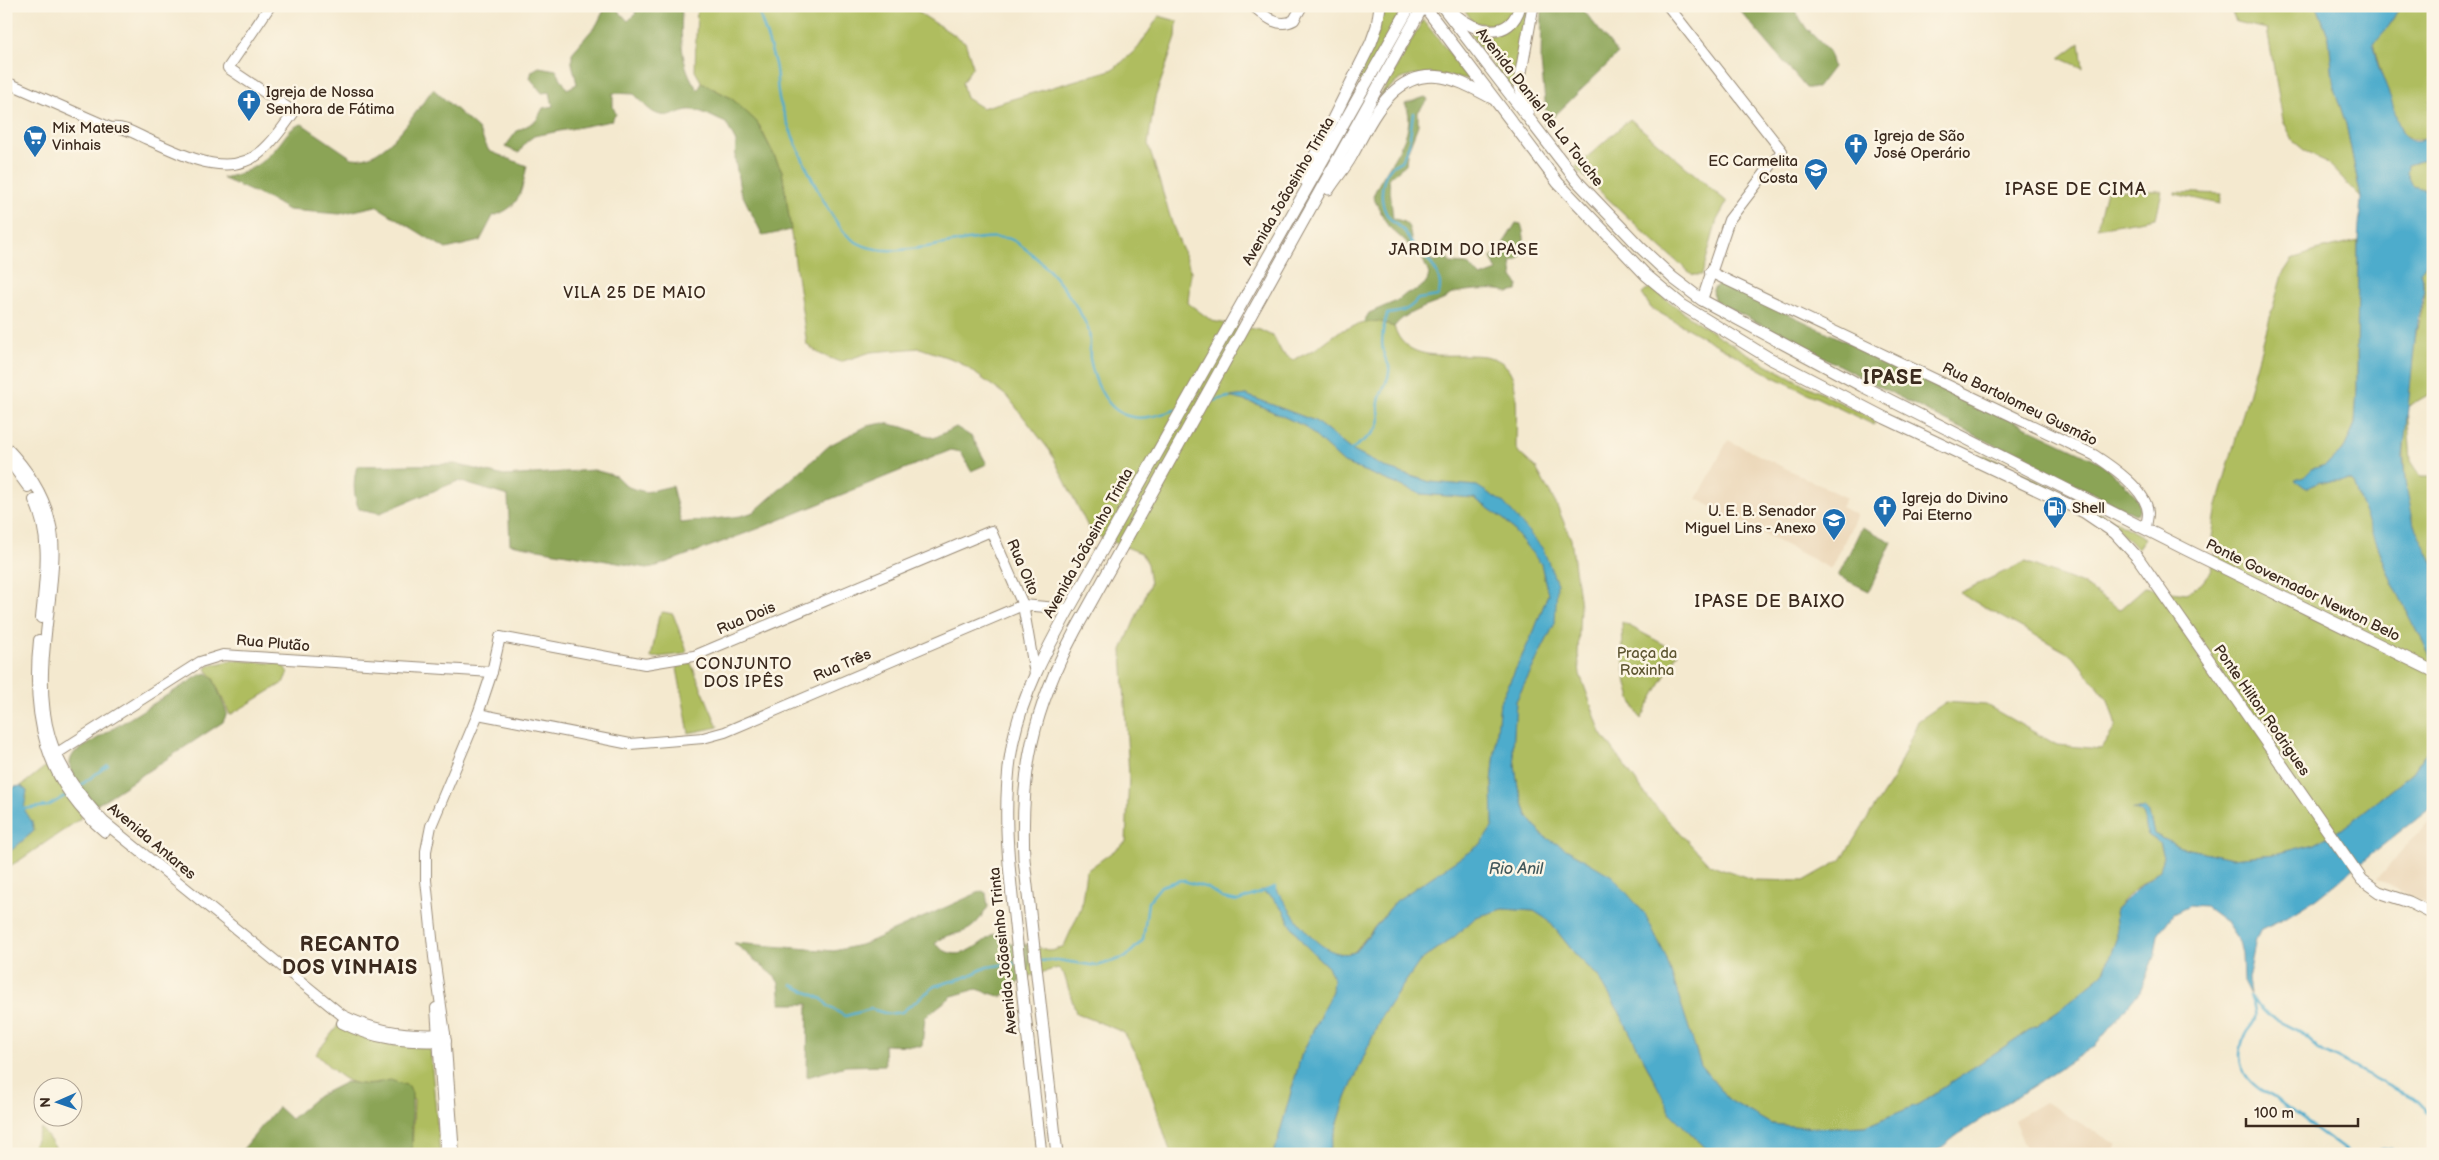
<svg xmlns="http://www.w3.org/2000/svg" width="2439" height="1160" font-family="'Balsamiq Sans',sans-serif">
<rect width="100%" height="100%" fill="#fcf5e5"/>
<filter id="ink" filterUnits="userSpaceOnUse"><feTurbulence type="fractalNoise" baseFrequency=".02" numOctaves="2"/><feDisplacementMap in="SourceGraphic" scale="10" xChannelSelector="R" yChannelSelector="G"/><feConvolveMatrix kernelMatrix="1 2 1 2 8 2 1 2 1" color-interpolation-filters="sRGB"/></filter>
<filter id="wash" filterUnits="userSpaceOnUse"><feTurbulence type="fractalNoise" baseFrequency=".0096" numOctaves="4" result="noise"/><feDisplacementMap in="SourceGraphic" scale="20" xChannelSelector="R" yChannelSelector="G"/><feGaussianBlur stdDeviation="1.12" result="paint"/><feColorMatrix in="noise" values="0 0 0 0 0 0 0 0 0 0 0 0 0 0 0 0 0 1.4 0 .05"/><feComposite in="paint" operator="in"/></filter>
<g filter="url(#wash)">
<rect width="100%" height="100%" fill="#f4e9cf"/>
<g fill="#ecd8ba">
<path d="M1728,440l118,58 -5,9 16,8 -26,54 -134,-70z"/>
<path d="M2433,817v91l-56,-29z"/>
<path d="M2045,1102l72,43 -5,9h-84l-14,-34z"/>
</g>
<g fill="#afbd5f" stroke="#75743e">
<path d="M697,6h216l8,8 44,28 8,24 -11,17 4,15 16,10 132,-39 24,-21 21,-32 18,5 -1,17 -21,60 -7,46 25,82 18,45 -3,32 24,18 48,9 14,7 8,16 11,7 21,-10 26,-19 23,-8 16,-2 15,6c2,4 4,10 7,13 27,35 101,-9 113,42 4,19 2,46 2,66l4,6 16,14 20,36 15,35 9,67 -2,48 2,20 21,59 50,69 58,62 45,16 50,1 37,-21 53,-83 24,-56 28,-19 40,3 71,40 44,4 15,-23 -8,-26 -35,-44 -114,-63 66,-31 58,22 36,26 26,-23 41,6 15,-9 10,-12 6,-25 -5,-10 5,-32 65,-230 10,-15 20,-8 46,-11 -1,148 -2,35 -12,27 -18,14 -12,4 -9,8 -8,3 10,8 14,-6 29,-2 4,3 39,99 41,79v81l-20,30 -71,57 -28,15 -38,10 -44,4 -52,-11 -26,-13 -5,-20 -4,-5h-12l10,5 5,21 12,8 4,14 -4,12 -33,27 -12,13 2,28 -14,37 -44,36 -140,94 -53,22 -52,2 -43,-4 -42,-24 -28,-34 -35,-109 -94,-103 -30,-19 -15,-20 -9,-28 -5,-37 3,-49 39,-78 -12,-74 -66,-63 -47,-4 -42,-13 -37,-19 -36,-29 -69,-26 -15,2 25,7 48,22 40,37 77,31 53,4 32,23 35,43 7,30 -14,37 -34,71 -8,80 1,44 -12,18 -85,57 -42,51c-34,12 -64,-41 -79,-65l-14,4 11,6 12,14 7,14 13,19 25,24 4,11 -1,12 -31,65 -27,98h-103l-28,-87 -20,-35 -47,-19 -12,-39 -6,-6 -32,9 4,-22 -5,-11 27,7 12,-5 17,-38 5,-37 40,-29 3,-66 -7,-126 28,-66 -3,-20 -6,-11 -50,-20 -41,-82 -42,-54 -50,-36 -38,-13 -49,4 -31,10 -20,-8 -13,-9 -25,-174 -23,-46 -28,-27 -29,-15 -7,-12z"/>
<path d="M1384,6h19l-38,77 -8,-3z"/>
<path d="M1462,6h54c-12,22 -21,20 -43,16z"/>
<path d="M1524,6h5l-13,80 -6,2 -39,-53 1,-3 13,4 11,-1z"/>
<path d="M2230,6h87l12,32 5,50 12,36 15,74 -36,-37 -16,-7 -16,-13 -10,-21 -16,-91 -31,-7z"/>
<path d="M2400,6h33v89c-7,14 1,33 -8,44 -7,1 -13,2 -19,-3 -9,-6 -29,-75 -32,-89l1,-7 14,-14z"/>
<path d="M1423,20l48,60c-19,-5 -49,-9 -67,-2 -10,4 -17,13 -25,20z"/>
<path d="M2080,43l3,25 -23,-10z"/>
<path d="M1630,119l97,83 -10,18 -15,55h-9l-31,-26 -87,-81z"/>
<path d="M2433,149v43l-21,-6 -5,-13 1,-8 16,-5z"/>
<path d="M2106,190l56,1 -6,27 -59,10z"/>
<path d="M2175,192l46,2 -2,10 -44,-10z"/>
<path d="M2433,254v138l-26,15 4,54 10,15h12v88c-45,-68 -27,-154 -17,-230 1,-13 10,-32 9,-44 0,-6 -4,-13 -5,-19z"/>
<path d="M1651,287c67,56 147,95 225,133l-2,5 -98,-47 -125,-70 -9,-14z"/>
<path d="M1985,455l88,43 72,40 -8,11 -19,-20 -17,-12 -121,-57z"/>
<path d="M663,612l10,2 14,37 -3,3 -33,4 8,-43z"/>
<path d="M1622,622l56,30 -37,67c-18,-28 -18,-64 -19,-97z"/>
<path d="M234,660l48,4 6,8 -5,11 -53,32 -17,-37 -7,-9 2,-3z"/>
<path d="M690,661l28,66 -29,6 -13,-70z"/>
<path d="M46,766h3l32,48 -1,5 -60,41 -14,8v-13l28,-24 -2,-9 -9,-13 4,-18 -6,-5z"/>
<path d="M1503,909l31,2 14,9 28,35 22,21 22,37 52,102 40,39h-384l18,-56 35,-81 39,-56 34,-24 22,-20z"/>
<path d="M339,1024c18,9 36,19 56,21 11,1 27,-4 35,3l10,106h-28l2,-54 -35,-18c-30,9 -42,-9 -63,-28z"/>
<path d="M41,1128l19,26h-30z"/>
</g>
<g fill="#8ba456" stroke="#63673a">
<path d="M606,6h8l14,15 8,-8 -6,-7h52c-1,30 -3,59 16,84l4,-7 29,15 26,24 25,49 9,59 -28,6 -23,-46 -5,-31 1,-17 -10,-19c-10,-4 -23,-12 -33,-13 -8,-1 -13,3 -19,4 -21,6 -28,-9 -40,-20l-21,-1v14l3,7 -5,7 -77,15 -8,6 -7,11 -14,-6 12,-16 19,-10 7,-13 10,-2 -3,-14 -8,1 -12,-15 2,-7 7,-4 17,3 11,19 10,-5 -5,-21v-10l25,-29z"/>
<path d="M1542,6l39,1 37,47 -74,72 2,-15 -5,-49z"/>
<path d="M1736,6h56l14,22 23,23 4,16 -16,21h-11z"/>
<path d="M433,89l45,40 11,22 38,15c-6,26 -6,41 -34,50l-13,25 -34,8 -70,-43 -36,8 -52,-4 -15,-9 -51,-23c23,-4 38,-12 54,-30 9,-10 13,-21 26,-24l50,34c33,6 63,-46 81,-69z"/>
<path d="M1425,97l3,2 -10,13v13l-11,28 -1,11 -17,14 4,41c18,2 18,11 18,28l-23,-21 -15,-29c7,-24 49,-66 32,-93z"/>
<path d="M1516,223l5,1c3,8 7,29 -3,36 -2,1 -5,1 -7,3l2,14 5,8 -1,6 -9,2c-7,-6 -47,-3 -56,1 -3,1 -6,5 -9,6 -16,7 -39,12 -49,27l-15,-6 -16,2 6,-10 28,-12 10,-8 9,-2 11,-9 2,-8 -8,-19 6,-1 5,7 4,1 10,-6 4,7 17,1 14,13 16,-6 -6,-13 7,-6z"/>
<path d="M1721,282l375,178c12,10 54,38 41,55l-207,-102 -216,-113 -1,-11z"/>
<path d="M884,423l19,4 31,11 22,-11 16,10 15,27 -16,7 -10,-19 -10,-2 -191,78 -103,38 -10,2 -12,-2 -125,-22 -2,-48 -50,-15 -78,32 -21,-4c-6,-13 -6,-29 -2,-43l98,-2 49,12 90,-6 22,6 10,10 8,3 12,3 26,-6 9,37 60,-7 13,-4 76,-67 37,-19z"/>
<path d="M1862,527l30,15 -23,49 -31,-15z"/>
<path d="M207,673l6,5 14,35 -4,9 -125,82h-5c-11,-16 -33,-35 -18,-52l125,-77z"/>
<path d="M982,891l4,2 2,14c-5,8 -11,17 -19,22 -12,7 -26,4 -34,15 24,21 38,4 59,-10l9,2 8,8h14c13,28 -4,37 -23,53l-25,-8 -25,7 -27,21 -3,29 -38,-1 1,20 -39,1 -39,11 1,-73h-27l-2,-21 -4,-6 -41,-34 100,8 30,-7z"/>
<path d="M390,1080l19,6 3,7v61h-173l39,-47 13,12 27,-23 28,-14 22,3z"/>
</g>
<g fill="#4daccc" stroke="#446b75">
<path d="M2317,6h83l-11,20 -16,18c3,21 12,38 19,58 4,12 10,50 33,37 7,-5 3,-34 8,-44v54l-9,11 -16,5 -1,8 6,13 20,6v62l-13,18 5,18 -8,31 -14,135 2,25 9,44 19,39v97l-41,-79 -39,-99 -4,-3 -29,2 -14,6 -11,-8 9,-3 8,-8 13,-4 18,-14 12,-27 2,-35 1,-148 3,-43 -15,-74 -12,-36 -5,-50z"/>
<path d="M1246,395l69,26 36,29 37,19 42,13 47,4 27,17 39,46 14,35 -2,39 -39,78 -3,49 5,37 9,28 15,20 70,41 33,38 21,43 35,109 28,34 42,24 43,4 52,-2 53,-22 140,-94 44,-36 14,-37 -2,-28 45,-40 4,-12 -4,-14 -12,-8c-5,-14 1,-22 -16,-26h13l4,5 5,20 26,13 52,11 44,-4 38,-10 28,-15 71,-57 20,-30v63l-116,93 -32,20 -24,11 -5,11 -8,39 2,17 -7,-14 -1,-30 -3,-10 -14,-21 -19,-14 -17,-1 -16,8 -15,21 -3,19 -15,37 -44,54 -140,91 -23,18h-221l-40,-39 -52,-102 -22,-37 -22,-21 -28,-35 -14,-9 -31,-2 -27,8 -22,20 -34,24 -39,56 -35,81 -18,56h-54l27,-98 31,-65 1,-12 -4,-11 -25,-24 -13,-19 -7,-14 -12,-14 -11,-6 14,-4c15,23 45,77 80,65l41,-51 85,-57 12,-18 -1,-44 8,-80 34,-71 14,-37 -7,-30 -35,-43 -32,-23 -53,-4 -77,-31 -40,-37 -48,-22 -27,-7z"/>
<path d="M21,786l6,5 -3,18 8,13 2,9 -28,24v-59l8,-9z"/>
</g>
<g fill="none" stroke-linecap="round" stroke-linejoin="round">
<g stroke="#4daccc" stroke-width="2.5">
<path d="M757,6c6,19 13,39 18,58 3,12 1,26 5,38 11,34 42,105 65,131 35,39 116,-1 161,5 8,0 22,13 28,18 19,15 48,54 55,76 2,9 0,18 1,27 4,21 15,50 38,57 15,5 33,-2 48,-6"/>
<path d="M1208,402l21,-5"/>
<path d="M1351,450c8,-7 20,-13 26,-22 6,-9 0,-16 2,-26 2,-13 12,-23 10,-36 -1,-4 -4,-7 -5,-11 -4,-13 -1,-28 3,-41 15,-2 21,-3 31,-15l20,-3c9,-23 -14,-39 -27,-54 -3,-2 -4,-6 -6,-10 -4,-5 -10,-8 -14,-12 -10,-11 -11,-27 -7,-40 2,-10 8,-15 17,-19l8,-16 4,-32"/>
<path d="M81,785l27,-20"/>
<path d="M23,809l25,-3 19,-11"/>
<path d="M1039,961l18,-1 40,6 29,-9 17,-17 5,-38 13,-16 20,-6 27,8 14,10 16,3 37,-14"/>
<path d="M792,985l30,14 7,8 16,9 26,-7 17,5 14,-2 33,-26 31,-9 21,-10 29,-4"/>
<path d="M2250,997l18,18 30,15 21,19 99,52 15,16"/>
<path d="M2251,999c3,7 5,12 4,19 -1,7 -7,10 -10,17 -13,29 1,49 28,62l77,57"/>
<path d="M2374,1154l9,-6 8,1 5,5"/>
</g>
</g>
</g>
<g filter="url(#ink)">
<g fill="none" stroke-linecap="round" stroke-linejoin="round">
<g stroke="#988a76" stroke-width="12">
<g id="secondary">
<path d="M1253,6c12,10 25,23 41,14l8,-14"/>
<path d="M1668,6l114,145 -53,69 -27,80"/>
<path d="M6,82l105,46c12,-2 25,6 36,11 34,15 82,42 115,12 13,-11 22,-25 32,-39l-66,-44 42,-62"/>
<path d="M1710,272l384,183c17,11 53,35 54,58 0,5 -2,11 -2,16"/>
<path d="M6,447c19,20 38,47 44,75 6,22 3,45 1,68 -5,47 -15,100 -1,147 10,33 31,60 54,85l238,193c33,17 67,21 103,19"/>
<path d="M7,458l21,29"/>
<path d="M34,500c18,38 11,77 7,118"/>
<path d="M39,640c-8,75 5,141 66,192"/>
<path d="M478,714l152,30 73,-6 22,-6 298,-127 46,4"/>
<path d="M51,757l149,-95 23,-7 269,17"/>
<path d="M436,1008l10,146"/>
<path d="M342,1023c33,17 67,20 104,18"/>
<path d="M454,1154l-9,-120 -11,-77 -8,-77v-29l5,-25 47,-112 14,-42 8,-35 145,27 49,-8 297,-125 32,74 12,69"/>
</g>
</g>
<g stroke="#988a76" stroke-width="13">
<g id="primary">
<path d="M1424,6l134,177 88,92 36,30 87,53 116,60 199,94 31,21 23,25 224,322 17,12 30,10 24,12"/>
<path d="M1442,6l135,175 64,67 32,30 29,22 160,86 325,164 246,121"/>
<path d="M1454,14c21,18 56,28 66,-8"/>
<path d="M1528,114l-9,-31 14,-77"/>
<path d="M1305,180l8,-21 58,-116 6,-17 3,-20"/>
<path d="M1329,189c7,-11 16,-21 22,-32 20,-35 40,-88 91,-80 18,3 34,13 50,21"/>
<path d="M1041,1154c-8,-70 -16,-140 -24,-210 -7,-68 -17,-136 -4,-203 10,-48 33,-90 56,-132l341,-603"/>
<path d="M1057,1154l-33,-295c-4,-89 9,-149 51,-228l348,-625"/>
</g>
</g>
<use href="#secondary" stroke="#fff" stroke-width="10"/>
<use href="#primary" stroke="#fff" stroke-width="11"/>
</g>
</g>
<defs>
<g id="church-pin" transform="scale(1.25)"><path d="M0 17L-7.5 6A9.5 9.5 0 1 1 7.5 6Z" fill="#1f6fb2" stroke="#fcf5e5"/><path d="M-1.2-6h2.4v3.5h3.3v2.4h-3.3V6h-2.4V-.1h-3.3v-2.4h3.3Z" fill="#fff"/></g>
<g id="supermarket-pin" transform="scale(1.25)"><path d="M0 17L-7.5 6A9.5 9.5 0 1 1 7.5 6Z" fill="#1f6fb2" stroke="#fcf5e5"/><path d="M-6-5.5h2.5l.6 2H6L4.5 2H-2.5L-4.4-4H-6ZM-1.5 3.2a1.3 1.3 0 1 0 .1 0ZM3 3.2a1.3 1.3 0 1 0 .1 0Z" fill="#fff"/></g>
<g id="school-pin" transform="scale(1.25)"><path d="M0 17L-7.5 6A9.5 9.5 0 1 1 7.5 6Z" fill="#1f6fb2" stroke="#fcf5e5"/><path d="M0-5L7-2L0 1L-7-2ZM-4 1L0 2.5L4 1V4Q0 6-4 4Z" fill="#fff"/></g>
<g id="fuel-pin" transform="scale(1.25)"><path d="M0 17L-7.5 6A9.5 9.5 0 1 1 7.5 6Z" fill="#1f6fb2" stroke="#fcf5e5"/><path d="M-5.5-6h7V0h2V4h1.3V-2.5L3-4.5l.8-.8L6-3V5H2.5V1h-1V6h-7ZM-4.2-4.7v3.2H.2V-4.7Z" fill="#fff"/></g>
</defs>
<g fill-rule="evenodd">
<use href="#church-pin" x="249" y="101"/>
<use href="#supermarket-pin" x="35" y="137"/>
<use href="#church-pin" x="1856" y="145"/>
<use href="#school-pin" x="1816" y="170"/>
<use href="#church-pin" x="1885" y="507"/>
<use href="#fuel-pin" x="2055" y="508"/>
<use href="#school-pin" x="1834" y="520"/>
</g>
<g text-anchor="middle" stroke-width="5" stroke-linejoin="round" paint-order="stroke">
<g font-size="15" fill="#3b2a1e" stroke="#fcf5e5" text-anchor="start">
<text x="266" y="97">Igreja de Nossa<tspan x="266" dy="17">Senhora de Fátima</tspan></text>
<text x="52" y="133">Mix Mateus<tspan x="52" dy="17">Vinhais</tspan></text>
<text x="1874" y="141">Igreja de São<tspan x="1874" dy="17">José Operário</tspan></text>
<text x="1798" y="166" text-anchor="end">EC Carmelita<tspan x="1798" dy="17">Costa</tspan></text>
<text x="1902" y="503">Igreja do Divino<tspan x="1902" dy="17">Pai Eterno</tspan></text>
<text x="2072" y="513">Shell</text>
<text x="1816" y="516" text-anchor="end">U. E. B. Senador<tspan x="1816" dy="17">Miguel Lins - Anexo</tspan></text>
</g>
<g font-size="15" fill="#3b2a1e" stroke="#fcf5e5">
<text transform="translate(1540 107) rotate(52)" y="5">Avenida Daniel de La Touche</text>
<text transform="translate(1288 191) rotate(-60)" y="5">Avenida Joãosinho Trinta</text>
<text transform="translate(2020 404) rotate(26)" y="5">Rua Bartolomeu Gusmão</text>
<text transform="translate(1088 543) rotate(-61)" y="5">Avenida Joãosinho Trinta</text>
<text transform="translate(1023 567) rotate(67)" y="5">Rua Oito</text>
<text transform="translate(2303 590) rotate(26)" y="5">Ponte Governador Newton Belo</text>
<text transform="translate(746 618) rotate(-23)" y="5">Rua Dois</text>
<text transform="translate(273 643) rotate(5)" y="5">Rua Plutão</text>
<text transform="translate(842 665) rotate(-23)" y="5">Rua Três</text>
<text transform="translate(2262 710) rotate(55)" y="5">Ponte Hilton Rodrigues</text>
<text transform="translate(152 841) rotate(40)" y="5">Avenida Antares</text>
<text transform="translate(1003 951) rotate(-96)" y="5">Avenida Joãosinho Trinta</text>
</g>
<g font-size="15" fill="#5e5632" stroke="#fcf5e5">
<text x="1647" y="658">Praça da<tspan x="1647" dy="17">Roxinha</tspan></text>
</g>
<g font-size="16" letter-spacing="1" fill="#3b2a1e" stroke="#fcf5e5">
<text x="1464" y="255">JARDIM DO IPASE</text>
<text x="635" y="298">VILA 25 DE MAIO</text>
<text x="744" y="669">CONJUNTO<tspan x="744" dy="18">DOS IPÊS</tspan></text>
</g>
<g font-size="16" font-style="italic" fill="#41585b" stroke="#fcf5e5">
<text x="1516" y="874">Rio Anil</text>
</g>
<g font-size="18" letter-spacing="1" fill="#3b2a1e" stroke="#fcf5e5">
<text x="2076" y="195">IPASE DE CIMA</text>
<text x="1770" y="607">IPASE DE BAIXO</text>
</g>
<g font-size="20" font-weight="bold" letter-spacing="1" fill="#3b2a1e" stroke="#fcf5e5">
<text x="1893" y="384">IPASE</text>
<text x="350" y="951">RECANTO<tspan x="350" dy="23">DOS VINHAIS</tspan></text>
</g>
</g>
<rect width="2439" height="1160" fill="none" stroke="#fcf5e5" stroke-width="25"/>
<g transform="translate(58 1102) rotate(268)"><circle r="24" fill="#fcf5e5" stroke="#afa495"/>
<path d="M0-4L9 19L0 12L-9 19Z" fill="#1f6fb2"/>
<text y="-8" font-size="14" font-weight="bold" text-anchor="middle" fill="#3b2a1e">N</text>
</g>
<path d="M2246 1118v8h112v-8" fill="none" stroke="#3b2a1e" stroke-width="2.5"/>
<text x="2254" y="1118" font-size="15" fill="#3b2a1e" stroke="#fcf5e5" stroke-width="4" paint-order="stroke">100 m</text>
</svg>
